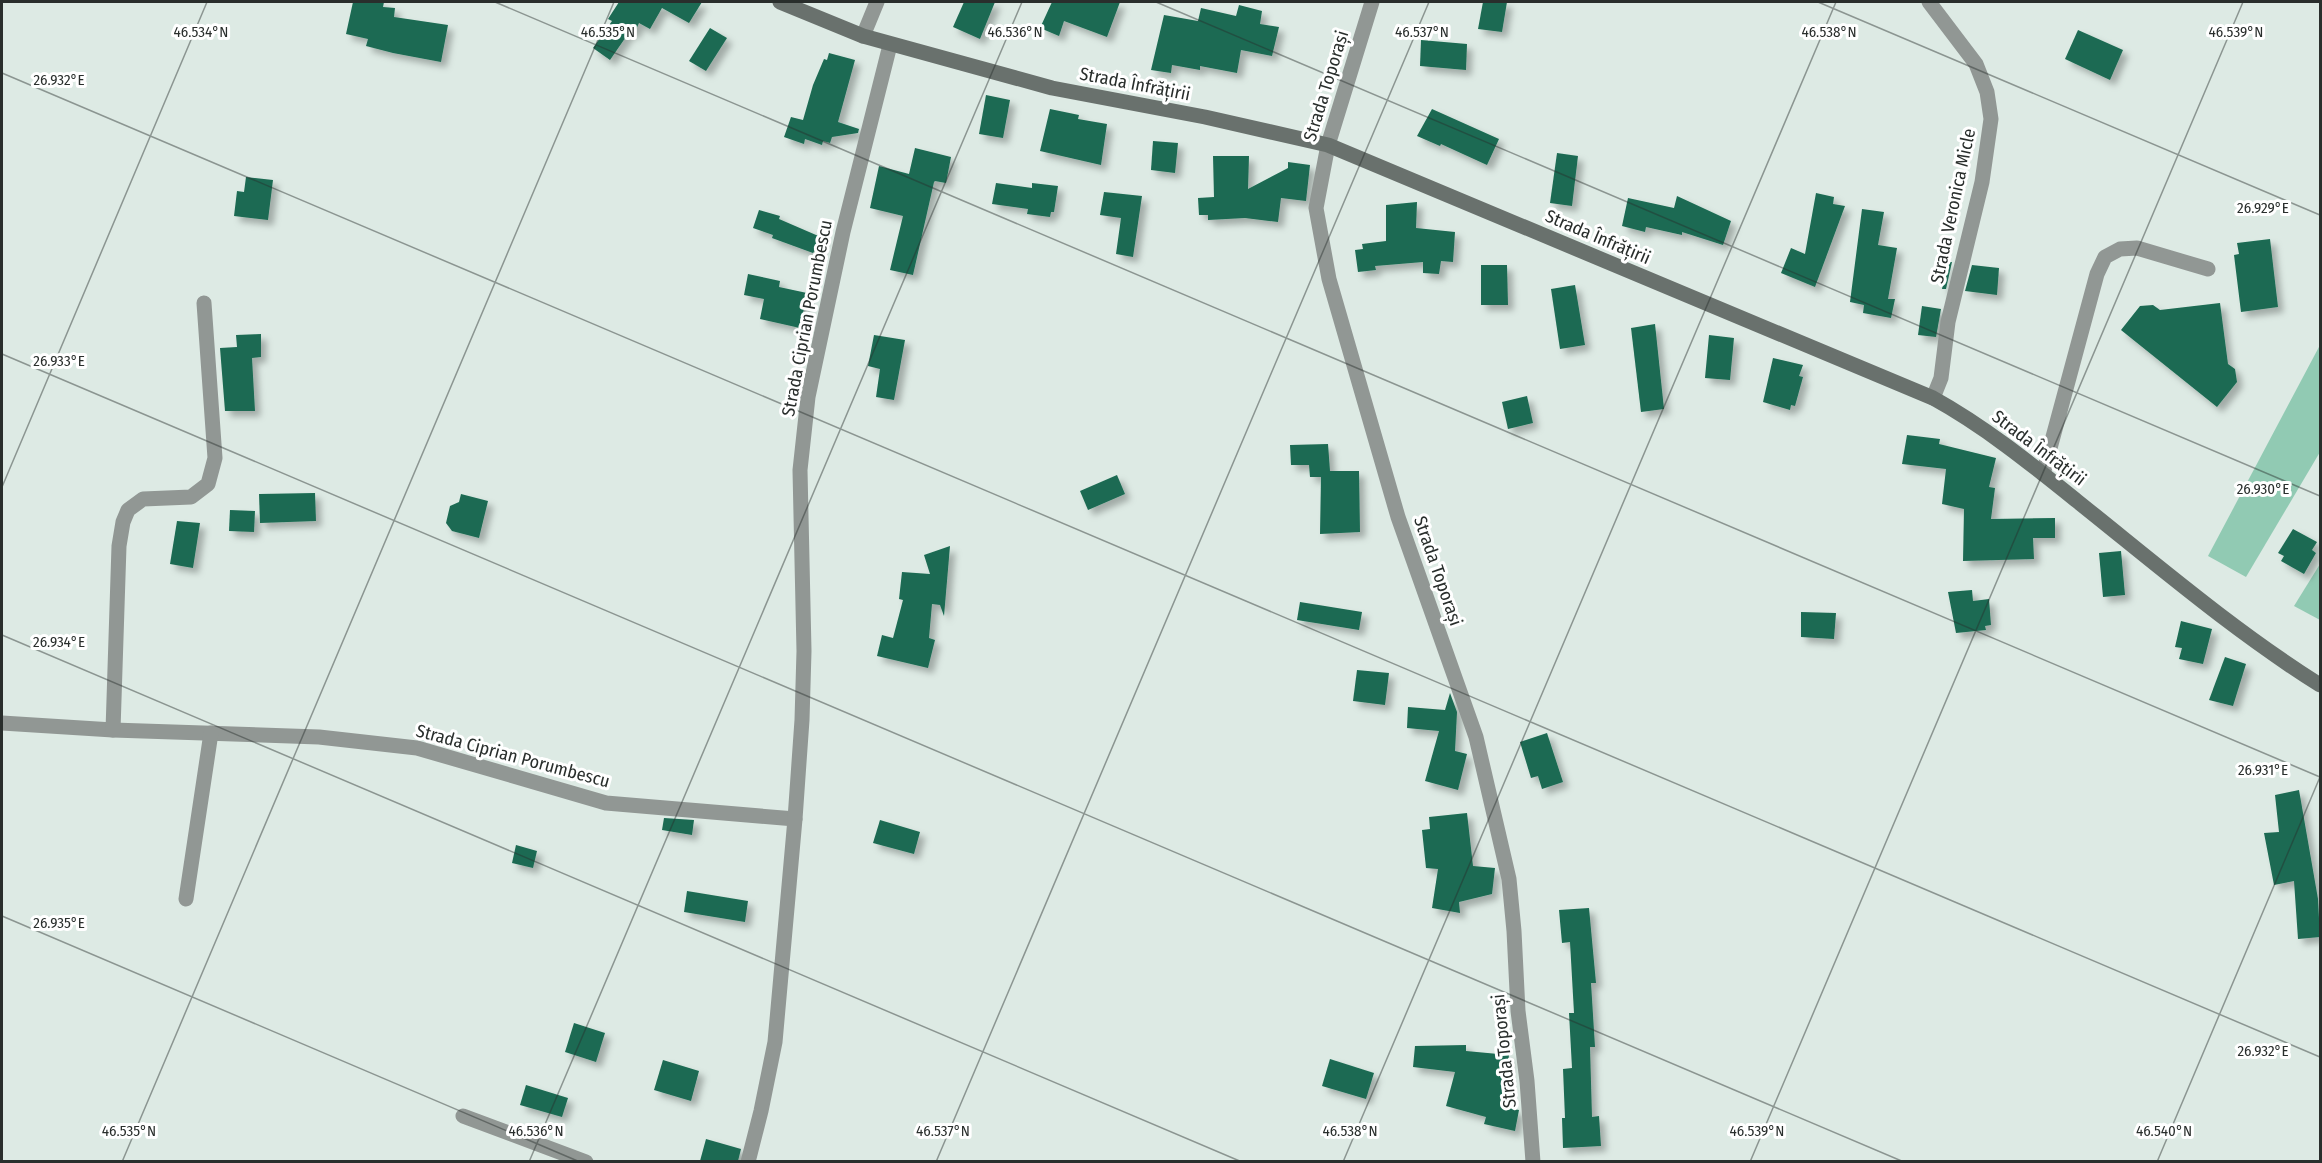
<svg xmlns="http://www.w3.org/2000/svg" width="2322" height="1163" font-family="'Fira Sans Condensed',sans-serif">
<defs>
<filter id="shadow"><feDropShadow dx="5.5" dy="5.5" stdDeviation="3" flood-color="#0004"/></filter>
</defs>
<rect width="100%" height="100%" fill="#ddeae4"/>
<g fill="#91cab3">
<path d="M2320,345v107l-74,125 -38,-21z"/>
<path d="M2320,564v56l-26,-14z"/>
</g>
<g fill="#1b6b52" filter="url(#shadow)">
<path d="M353,2h31l-1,5 12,1 -1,9 54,8 -7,37 -48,-9 -27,-7 2,-7 -22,-5z"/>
<path d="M619,2h83l-13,21 -27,-15 -12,21 -11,-6 -5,11 -4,-3 -20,29 -17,-12 19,-27 -4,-2z"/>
<path d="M964,2h31l-15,37 -27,-12z"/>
<path d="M1052,2h68l-13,35 -43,-16 -5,15 -19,-8z"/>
<path d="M1483,2h24l-5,30 -24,-3z"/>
<path d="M1239,5l23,6 -2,13 19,3 -7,29 -31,-6 -4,23 -37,-7v4l-28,-5 -1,8 -20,-3 13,-55 34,6 3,-13 35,8z"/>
<path d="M710,28l17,10 -21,33 -17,-10z"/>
<path d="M2078,30l45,20 -13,30 -45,-21z"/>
<path d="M1421,40l46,4 -1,26 -46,-4z"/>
<path d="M829,53l26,7 -17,62 21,7 -1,4 -26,4 -2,6 -7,-2 -1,4 -17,-6 -1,5 -20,-7 7,-20 12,3 10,-35 11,-26 3,1z"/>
<path d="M986,95l24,5 -7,38 -24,-4z"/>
<path d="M1050,109l29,6 -1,4 29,5 -6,41 -61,-14z"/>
<path d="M1432,109l67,30 -12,26 -46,-21 -1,2 -23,-10z"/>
<path d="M1153,141l25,2 -3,30 -24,-3z"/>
<path d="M915,148l36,9 -5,26 -11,-2 -1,1 -21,93 -23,-5 13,-54 -33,-8 9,-42 30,8z"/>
<path d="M1557,153l21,3 -6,50 -22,-3z"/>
<path d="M1213,156h36l-1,33 40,-21v-6l22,3 -4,36 -25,-3 -3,24 -33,-4 -37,2v-5h-9l-1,-17 16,-1z"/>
<path d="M246,177l27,3 -5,40 -34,-4 3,-25 7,1z"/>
<path d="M996,183l36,5v-5l26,3 -4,26h-3l-1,5 -23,-3 1,-5 -36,-5z"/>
<path d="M1104,192l38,4 -9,61 -17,-3 5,-36 -21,-3z"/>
<path d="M1816,193l18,4 -1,7 12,2 -30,81 -34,-14 10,-25 14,6z"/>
<path d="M1677,196l54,25 -8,24 -41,-13v3l-36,-8 -1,5 -23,-6 6,-28 46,10z"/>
<path d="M1417,202l-1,26 39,4 -2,30 -12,-1 -2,13 -16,-1v-11l-48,4 1,4 -18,2 -3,-22 8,-1 -1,-5 24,-3v-36z"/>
<path d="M1862,209l22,3 -6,33 19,3 -9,51h7l-4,19 -28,-5 1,-8 -14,-3z"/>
<path d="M759,210l21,6 -1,3 44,19 -5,13 -3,-1 -2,3 -41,-15 1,-3 -20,-7z"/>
<path d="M2270,239l8,68 -37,5 -7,-57 5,-1 -2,-11z"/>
<path d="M1947,262h5l-6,27h-4z"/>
<path d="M1481,265h26l1,40h-27z"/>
<path d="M1972,265l27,3 -2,27 -32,-4z"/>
<path d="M748,274l32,7 -1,6 28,6 -7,35 -40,-9 4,-20 -20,-4z"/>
<path d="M1575,285l10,60 -25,4 -9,-60z"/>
<path d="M2220,303l8,61 7,5 2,13 -20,25 -96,-77 19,-24 13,-1 7,5z"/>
<path d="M1922,306l19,3 -5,28 -18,-2z"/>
<path d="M1655,324l9,85 -23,3 -10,-84z"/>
<path d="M261,334v23l-9,1 3,53h-30l-5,-63 17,-1 -1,-12z"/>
<path d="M874,335l31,5 -11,60 -18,-3 4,-28 -12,-3z"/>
<path d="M1709,335l25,3 -4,42 -25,-2z"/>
<path d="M1773,358l30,7 -4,11 4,1 -8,29 -4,-1 -1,5 -27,-8z"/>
<path d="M1527,396l6,27 -25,6 -6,-27z"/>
<path d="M1907,435l33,4 -1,5 57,14 -7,29 6,1 -4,31 64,-1v20h-22l1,21 -71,2 1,-52 -22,-5 4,-35 -44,-5z"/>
<path d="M1328,444l2,27h29l1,61 -40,2 1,-57h-11l-1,-12h-18l-1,-20z"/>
<path d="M1117,475l8,19 -37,16 -8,-19z"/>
<path d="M315,493l1,28 -56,2 -1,-29z"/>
<path d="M461,494l27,7 -9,37 -27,-7 -6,-8 4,-17 9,-4z"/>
<path d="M230,510l25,1 -1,21 -25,-1z"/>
<path d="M177,521l23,2 -7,45 -23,-4z"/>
<path d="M2293,529l24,13 -5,8 4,3 -12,21 -23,-13 3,-5 -6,-3z"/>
<path d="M950,546l-6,70 -4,-11 -8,-1 -3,34 6,2 -7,28 -51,-12 5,-21 11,3 10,-38 -4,-1 3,-27 28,2 -6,-19z"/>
<path d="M2121,551l4,44 -22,2 -4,-44z"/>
<path d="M1972,590l1,11 16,-2 2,26 -6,1 1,4 -30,3 -8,-41z"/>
<path d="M1300,602l62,10 -3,18 -62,-10z"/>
<path d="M1801,612l35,1 -2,26 -33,-2z"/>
<path d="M2181,621l31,8 -9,35 -24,-5 3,-11 -7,-1z"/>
<path d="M2225,657l21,7 -13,42 -24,-6z"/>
<path d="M1357,670l32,3 -4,32 -32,-4z"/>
<path d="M1450,693l7,19 -2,39 12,3 -9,36 -33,-9 14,-50 -32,-3 1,-21 37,3z"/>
<path d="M1547,733l16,49 -21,7 -4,-13 -7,2 -11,-36z"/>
<path d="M2299,790l19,109 2,38 -22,2 -4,-58 -20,4 -10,-52 15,-1 -4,-37z"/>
<path d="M1467,813l6,53 22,2 -3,26 -33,8 1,11 -28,-5 6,-39 -12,-1 -4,-38 8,-1 -1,-12z"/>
<path d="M664,818l30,2 -2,15 -30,-5z"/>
<path d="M880,820l40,12 -6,22 -41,-11z"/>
<path d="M516,845l21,6 -4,17 -21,-5z"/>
<path d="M687,891l61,10 -3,21 -61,-10z"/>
<path d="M1589,908l7,75h-5l4,64h-5l2,70 7,-1 2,30 -38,2 -1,-30h3l-2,-49 9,-1 -3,-55h5l-4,-71 -8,1 -3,-33z"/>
<path d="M574,1023l31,10 -9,29 -31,-10z"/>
<path d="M1466,1045v6l43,4 -6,52 16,3 -4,21 -31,-7 2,-7 -40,-11 9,-34 -42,-5 2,-21z"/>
<path d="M1330,1059l44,14 -8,26 -44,-13z"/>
<path d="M663,1060l36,11 -8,30 -37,-11z"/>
<path d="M526,1085l42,13 -6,19 -42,-12z"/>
<path d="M706,1139l35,10 -3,12h-38z"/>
</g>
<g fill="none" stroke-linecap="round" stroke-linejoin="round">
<g stroke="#919794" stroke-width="15">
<path d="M1372,2l-44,143 -12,63 13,71 69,238 78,220 33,142 5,52 4,80 9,70 6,81"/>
<path d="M1929,2l47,62 11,28 4,27 -9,63 -34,140 -7,56 -8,20"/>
<path d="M863,36l14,-34"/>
<path d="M2043,474l54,-200 8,-17 15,-8 17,-1 71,21"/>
<path d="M2,723l111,7 206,7 98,11 189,55 189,16"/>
<path d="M113,730l6,-184 4,-24 5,-12 15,-11 48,-2 17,-13 7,-26 -11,-155"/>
<path d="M186,899l25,-166"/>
<path d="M463,1116l123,46"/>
<path d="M748,1162l13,-51 14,-69 20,-223 7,-99 2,-69 -4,-181 8,-73 35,-165 47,-187"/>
</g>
<path stroke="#69716d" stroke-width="15" d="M780,2l83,34 189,52 153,29 123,28 605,253c51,28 98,66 144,103 79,63 157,130 243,184"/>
</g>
<path fill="none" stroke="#292e2c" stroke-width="1.5" stroke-opacity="0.45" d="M495,2l1825,775M1156,2l1164,494M1818,2l502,213M2,73l2318,984M2,354l1902,808M2,487l205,-485M2,635l1240,527M2,916l578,246M122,1162l492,-1160M529,1162l493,-1160M936,1162l493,-1160M1343,1162l493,-1160M1750,1162l493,-1160M2157,1162l163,-385"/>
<g text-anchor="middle" stroke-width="6" stroke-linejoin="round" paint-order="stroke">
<g font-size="18" fill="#292e2c" stroke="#fff">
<text transform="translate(1135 84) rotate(11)" y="6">Strada Înfrățirii</text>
<text transform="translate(1326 86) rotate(-73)" y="6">Strada Toporași</text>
<text transform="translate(1953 206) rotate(-78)" y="6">Strada Veronica Micle</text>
<text transform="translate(1598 237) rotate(23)" y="6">Strada Înfrățirii</text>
<text transform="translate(807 318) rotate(-79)" y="6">Strada Ciprian Porumbescu</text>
<text transform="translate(2039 448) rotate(37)" y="6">Strada Înfrățirii</text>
<text transform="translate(1438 571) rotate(71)" y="6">Strada Toporași</text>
<text transform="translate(513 756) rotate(15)" y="6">Strada Ciprian Porumbescu</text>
<text transform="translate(1504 1051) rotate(-96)" y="6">Strada Toporași</text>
</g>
</g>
<g font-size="15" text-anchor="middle" fill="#292e2c" stroke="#fff" stroke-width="6" stroke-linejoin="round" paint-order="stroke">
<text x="201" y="37">46.534°N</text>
<text x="608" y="37">46.535°N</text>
<text x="1015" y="37">46.536°N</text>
<text x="1422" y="37">46.537°N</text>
<text x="1829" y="37">46.538°N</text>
<text x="2236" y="37">46.539°N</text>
<text x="59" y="85">26.932°E</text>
<text x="2263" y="213">26.929°E</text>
<text x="59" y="366">26.933°E</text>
<text x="2263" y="494">26.930°E</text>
<text x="59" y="647">26.934°E</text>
<text x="2263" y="775">26.931°E</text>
<text x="59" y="928">26.935°E</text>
<text x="2263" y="1056">26.932°E</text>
<text x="129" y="1136">46.535°N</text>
<text x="536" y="1136">46.536°N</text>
<text x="943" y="1136">46.537°N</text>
<text x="1350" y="1136">46.538°N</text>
<text x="1757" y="1136">46.539°N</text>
<text x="2164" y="1136">46.540°N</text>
</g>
<rect width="2322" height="1163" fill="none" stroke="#292e2c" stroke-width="6"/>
</svg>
